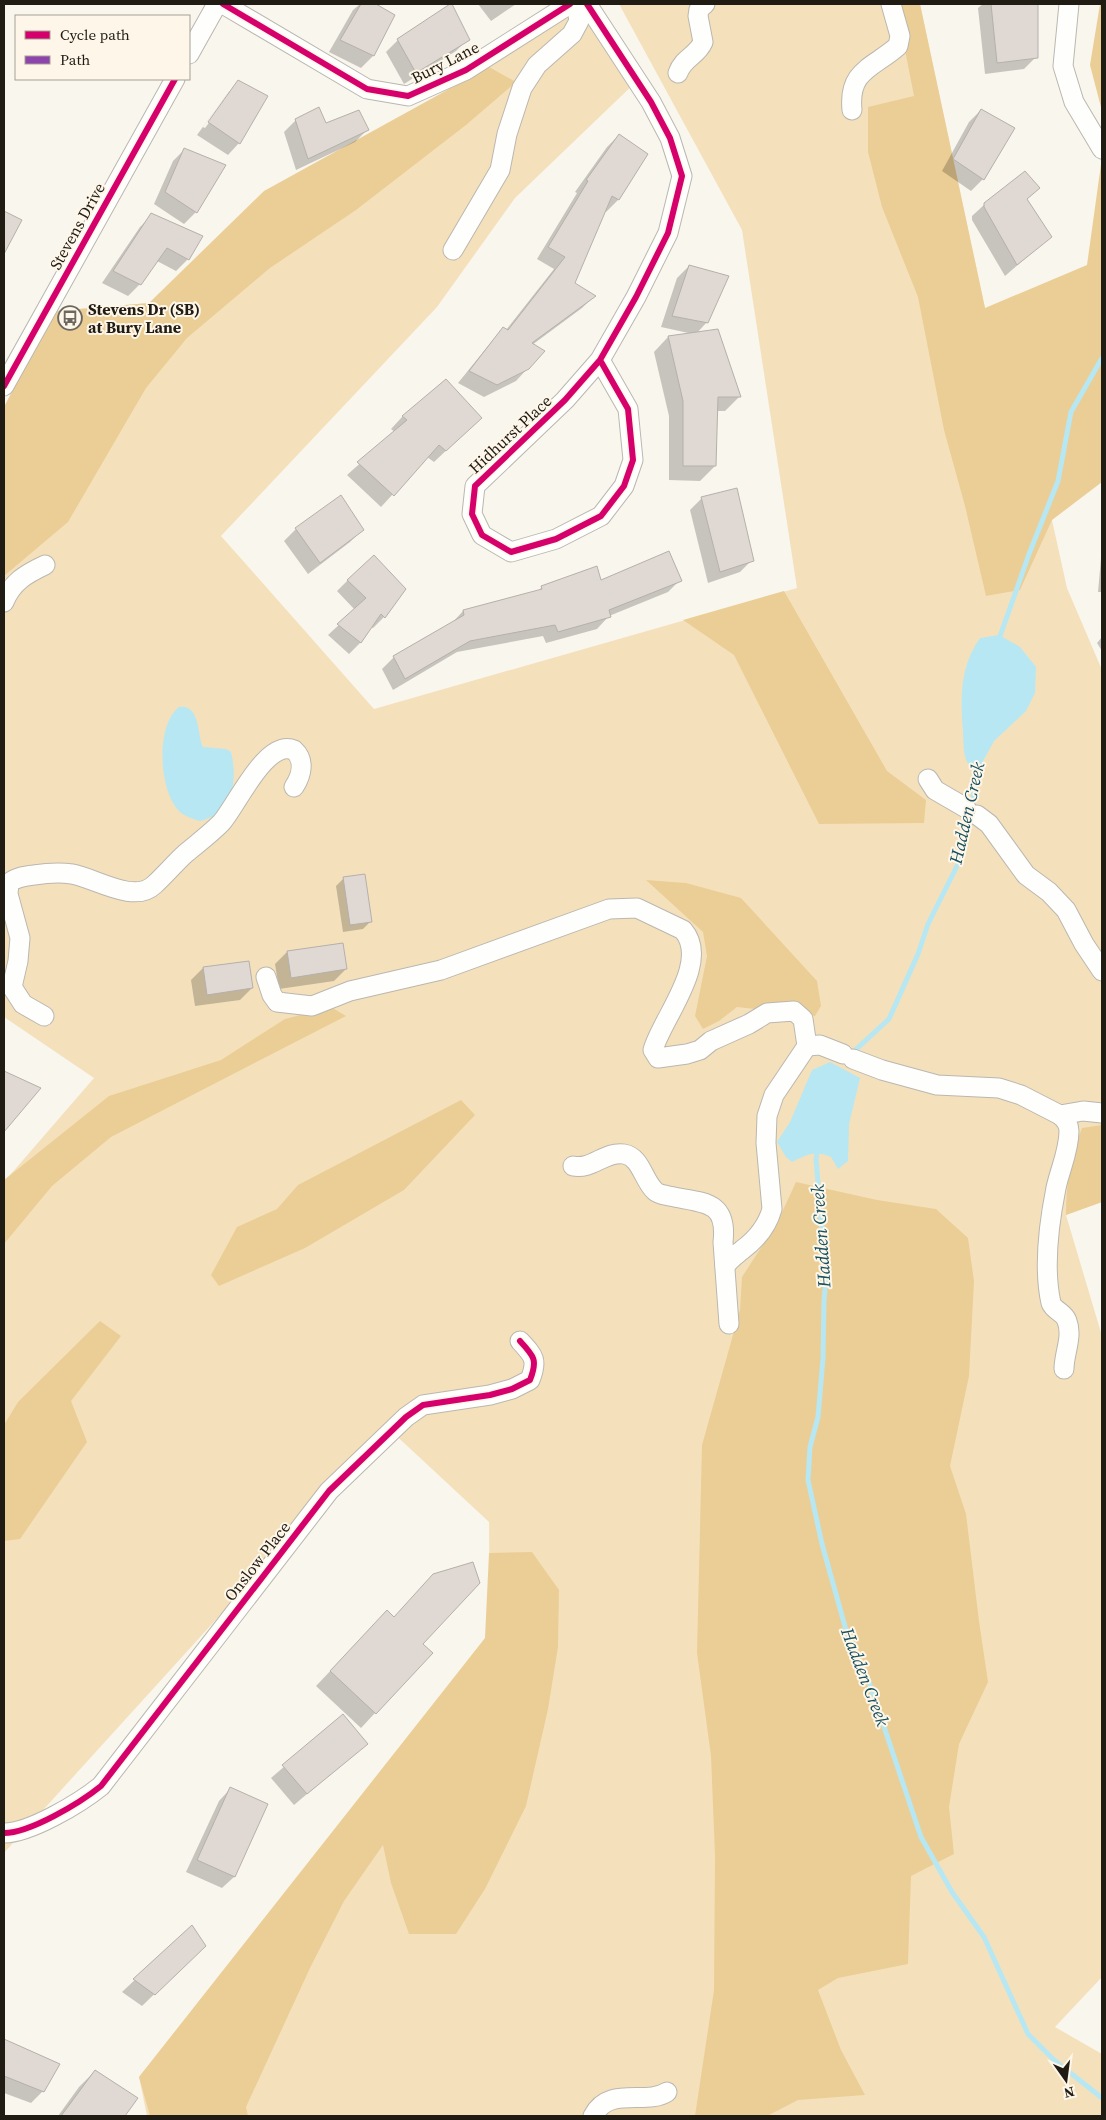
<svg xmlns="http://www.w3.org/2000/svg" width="1106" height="2120" font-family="'Source Serif 4',serif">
<rect width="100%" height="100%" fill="#f9f6ee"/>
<path fill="#f4e1bc" d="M619,4h301l65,304 67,212 15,68 35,82v532l-36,13 36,121v641l-47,50 47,27v62h-955l-8,-39 351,-444 -1,-111 -100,-93 -385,424v-671l90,-104 -90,-61v-610l51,-96 94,-8 430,-298 60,74 -124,119 -78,109 -216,229 153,173 423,-121 -55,-358z"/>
<g fill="#ebce95">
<path d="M896,4h24l65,304 102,-43 15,-108v325l-50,38 -32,70 -34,6 -21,-90 -21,-76 -26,-133 -36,-90 -14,-55v-45l46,-11z"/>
<path d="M1100,4h2v107l-12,-46z"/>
<path d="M489,67l27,15 -50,43 -110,85 -86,58 -83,70 -41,50 -78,134 -64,54v-169l51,-96 94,-8 115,-112z"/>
<path d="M784,591l103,180 39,29 -2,23 -105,1 -85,-169 -51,-35z"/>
<path d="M646,880l40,3 55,15 76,83 4,25 -6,10 -78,-9 -18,14 -16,8 -8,-13 12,-60 -4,-24z"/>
<path d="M331,1007l15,9 -235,121 -59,49 -48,58v-64l105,-84 112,-36 64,-41z"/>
<path d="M461,1100l14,15 -71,75 -99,58 -86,38 -8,-11 26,-48 40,-18 21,-24z"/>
<path d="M1102,1125v77l-36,13c0,-32 4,-57 16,-87z"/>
<path d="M796,1182l81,18 59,9 32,29 6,43 -5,95 -19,90 16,48 13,107 9,61 -29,62 -10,63 5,47 -43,22 -3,88 -70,14 -20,12 23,60 24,45 -67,5 -31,16h-72l19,-126 1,-135 -4,-99 -14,-103 5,-208 38,-135 2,-33 35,-54z"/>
<path d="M100,1321l21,15 -50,65 16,41 -67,97 -16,2v-116l14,-23z"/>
<path d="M532,1552l27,38 -1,57 -10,62 -22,97 -41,83 -29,45h-47l-18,-51 -8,-38 -39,56 -34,67 -64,139 2,9h-98l-11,-39 346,-439 4,-85z"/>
</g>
<g fill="#b6e7f3">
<path d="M999,635l21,12 16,20 -1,26 -9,18 -32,30 -18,33c-14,-14 -12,-24 -13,-43 -3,-33 -3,-65 17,-93z"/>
<path d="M179,707c22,-3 18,29 24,40l23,2 5,3c7,29 2,61 -31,69 -7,-2 -16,-5 -21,-10 -20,-20 -24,-85 0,-104z"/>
<path d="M830,1062l30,16 -11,46 -1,37 -10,8 -7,-12c-15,-7 -24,-3 -39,5l-6,-5 -9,-15 13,-20 22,-52z"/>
</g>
<g fill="#0003" fill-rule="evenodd">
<path d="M360,4h14l19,11 -20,41 -12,12 -32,-16 24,-42z"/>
<path d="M478,4h38l-25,17z"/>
<path d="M983,4h53v53l-12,12 -39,5 -7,-66z"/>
<path d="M468,39l-12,12 -52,33 -18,-32 12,-12z"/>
<path d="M239,82v61l-11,12 -31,-20 30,-41zM228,93h3l-26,35 -2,-1z"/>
<path d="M981,110l32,19 -30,50 -12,12 -29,-20 27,-49z"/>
<path d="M296,120l29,4 42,6 -12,12 -59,28 -12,-38z"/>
<path d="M619,135l27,19 -28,46 -12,12 -1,-1 -32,73 21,12 -12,12 -50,37 -4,23 -12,13 -32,16 -26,-14 34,-42 12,-12 2,1 48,-61 -17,-10 40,-66 -2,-1 32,-45z"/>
<path d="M185,149l11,63 -12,12 -30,-20 19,-43z"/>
<path d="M1039,188l-13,12 24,37 -45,39 -33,-56v-4l13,-12z"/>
<path d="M152,215l36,44 -12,12 -19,-10 -17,23 -12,12 -26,-13 38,-56z"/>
<path d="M689,266l18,56 -11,12 44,62 -15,15h-9l-1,55 -15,15 -31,-1v-64l-15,-64 14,-15 25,-3 -32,-7 16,-49z"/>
<path d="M446,381l22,49 -34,32 -7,-5 -46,50 -34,-32 48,-43 -4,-3 11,-12z"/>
<path d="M702,498l50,62 -12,12 -32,11 -18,-73z"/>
<path d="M296,529l66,1 -12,12 -42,32 -24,-33z"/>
<path d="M1102,557v35h-4l3,-34z"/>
<path d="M348,580l57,9 -21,28 -11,11 -2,-1 -11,16 -11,11 -21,-19 27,-25 -18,-19z"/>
<path d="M680,580l-12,12 -59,24 -12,13 -51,14 -3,-7 -86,16 -64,38 -11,-21 12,-12 58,-34 11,-12 74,-19 5,-5 58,-5z"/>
<path d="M1102,637v14l-5,-8z"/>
<path d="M344,878l27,43 -8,8 -20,3 -7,-46z"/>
<path d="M287,952l59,17 -12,12 -55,8 -4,-25z"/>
<path d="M203,968l49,20 -12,12 -45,6 -4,-26z"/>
<path d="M4,1072l35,16 -35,42z"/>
<path d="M372,1627l50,17 -47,69 -14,15 -45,-42z"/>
<path d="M343,1716l23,28 -72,61 -23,-27z"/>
<path d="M230,1789l36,16 -32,72 -12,11 -36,-16 33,-71z"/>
<path d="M191,1927l13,19 -62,60 -20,-14z"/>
<path d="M4,2041l54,23 -15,27 -12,12 -27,-10z"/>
<path d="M95,2071l41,28 -13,17h-65l21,-29z"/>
</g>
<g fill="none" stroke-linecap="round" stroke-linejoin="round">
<g stroke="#b6e7f3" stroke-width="5">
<path d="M998,642l31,-88 29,-73 13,-69 31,-54"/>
<path d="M851,1054l38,-35 29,-65 10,-30 30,-60 14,-58 5,-37"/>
<path d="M818,1148l-2,11 10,120 -2,21 -1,58 -5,59 -8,30 -2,33 14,64 29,104 17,31 53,158 31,55 32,45 44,97 26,26 48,38"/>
</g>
</g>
<g fill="#dfd8d3" stroke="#b6b0ab">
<path d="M361,4h15l19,11 -21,41 -34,-16z"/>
<path d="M450,4h2l18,36 -54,33 -19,-34z"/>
<path d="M991,4h47v54l-41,5z"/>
<path d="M238,80l30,16 -28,48 -32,-22z"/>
<path d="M319,107l7,16 33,-13 10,20 -61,29 -13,-40z"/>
<path d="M981,109l34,19 -31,52 -31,-21z"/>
<path d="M619,134l29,20 -29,46 -7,-4 -37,87 21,13 -64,47 13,8 -16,18 -32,16 -28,-14 34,-44 5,3 57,-73 -17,-10 40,-66 -2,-1z"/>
<path d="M184,148l42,17 -29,48 -32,-21z"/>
<path d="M1025,171l15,17 -13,11 25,38 -35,28 -33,-58v-4z"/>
<path d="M4,211l18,9 -18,34z"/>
<path d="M151,213l52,23 -14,24 -22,-12 -26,37 -28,-14z"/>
<path d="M689,265l40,11 -21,47 -36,-7z"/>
<path d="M718,329l23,68h-23l-2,69h-33v-65l-15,-65z"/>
<path d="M446,379l36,39 -36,33 -7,-6 -45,51 -37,-34 50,-42 -5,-4z"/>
<path d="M737,488l17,73 -34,11 -19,-75z"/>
<path d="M341,495l23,35 -44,33 -25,-35z"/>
<path d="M669,551l13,30 -73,29 2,7 -53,15 -3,-7 -85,16 -65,38 -12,-23 71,-41 -1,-5 79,-21 -1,-3 56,-20 4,14z"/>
<path d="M374,555l32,34 -21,29 -4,-4 -20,29 -24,-19 29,-26 -19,-18z"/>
<path d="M365,874l7,48 -22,3 -7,-48z"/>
<path d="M343,943l4,26 -56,9 -4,-27z"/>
<path d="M249,961l4,27 -46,7 -4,-28z"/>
<path d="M4,1071l37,17 -37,44z"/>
<path d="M473,1562l7,21 -57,61 10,9 -57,61 -46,-43 57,-61 7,7 39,-43z"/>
<path d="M343,1714l25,30 -61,50 -25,-29z"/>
<path d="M230,1787l38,17 -33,73 -38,-17z"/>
<path d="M192,1925l14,21 -51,49 -22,-16z"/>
<path d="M4,2039l56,25 -16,28 -40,-16z"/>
<path d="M95,2070l43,28 -13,18h-64z"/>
</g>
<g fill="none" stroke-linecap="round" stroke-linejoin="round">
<g stroke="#bbb7af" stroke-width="21">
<g id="minor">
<path d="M223,4l144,85 41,7 58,-26 104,-66"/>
<path d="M587,4l64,98 19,36 12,38 -14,57 -32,64 -36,63 -35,40 -90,86 -3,28 10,21 29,17 45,-13 45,-23 23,-30 9,-26 -5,-51 -28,-49"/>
<path d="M1069,4l-6,62 11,36 28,47"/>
<path d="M189,54l28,-50"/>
<path d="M678,73c5,-15 19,-17 25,-31l-5,-26 1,-7 6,-5"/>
<path d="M852,110c-4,-40 21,-42 46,-64l2,-10 -9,-32"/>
<path d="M453,250l47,-80 7,-36 15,-46 15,-23 35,-31 7,-13 -1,-6"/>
<path d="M4,386l171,-307"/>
<path d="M4,602c8,-20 22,-28 41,-37"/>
<path d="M928,779l7,11 31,18"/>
<path d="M977,815l12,9 37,51 23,17 17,18 18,34 18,27"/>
<path d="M266,977l6,18 5,7 35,4 38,-15 91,-21 168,-61 28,-1 46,22c28,32 -21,88 -30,120l5,8 29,-4 13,-4 11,-9 38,-17 18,-11 27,-2 9,8 4,27 -33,49 -7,21 -1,27 6,66c-5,18 -15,30 -30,41 -6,5 -12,9 -17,16"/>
<path d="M44,1016l-21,-12 -11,-17 6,-26 2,-23 -12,-44 1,-11c7,-6 16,-7 25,-8 13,-2 25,-3 38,-1 23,4 62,30 82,11 11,-10 21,-22 32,-32 12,-10 24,-19 35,-30 15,-16 45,-85 73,-73 11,10 8,25 0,37"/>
<path d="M807,1046l13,-1 23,9"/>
<path d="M853,1059l29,11 55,15 62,3 22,7 39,20 23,-4 19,2"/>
<path d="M1060,1115c5,4 9,9 9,16 0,20 -9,38 -13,57 -7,35 -13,79 -5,115 3,8 13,9 16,18 6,16 -3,32 -3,48"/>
<path d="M573,1166c19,4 32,-15 51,-12 17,3 19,26 31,37 3,3 9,4 14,5 32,7 59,3 54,46l6,82"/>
<path d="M4,1833c26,0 76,-30 97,-47l228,-295 77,-74 17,-12 67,-10 22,-6 18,-9c8,-20 4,-24 -10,-39"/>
<path d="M593,2116c16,-31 53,-10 74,-24"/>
</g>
</g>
<use href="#minor" stroke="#fefefc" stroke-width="19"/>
<path stroke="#8e44ad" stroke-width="5" stroke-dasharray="10 5" stroke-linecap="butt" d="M966,808l11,7"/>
<g stroke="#fef7e9" stroke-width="9">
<g id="cycleway">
<path d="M223,4l144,85 41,7 58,-26 104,-66"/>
<path d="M587,4l64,98 19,36 12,38 -14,57 -32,64 -36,63 -35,40 -90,86 -3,28 10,21 29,17 45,-13 45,-23 23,-30 9,-26 -5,-51 -28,-49"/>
<path d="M4,386l171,-307"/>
<path d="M4,1833c26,0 76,-30 97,-47l228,-295 77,-74 17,-12 67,-10 22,-6 18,-9c8,-20 4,-24 -10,-39"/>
</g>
</g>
<use href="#cycleway" stroke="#d6006c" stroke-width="6"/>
</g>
<defs>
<g id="bus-ring" transform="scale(1.25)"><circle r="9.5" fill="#fef7e9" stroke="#6c6860" stroke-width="1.5"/><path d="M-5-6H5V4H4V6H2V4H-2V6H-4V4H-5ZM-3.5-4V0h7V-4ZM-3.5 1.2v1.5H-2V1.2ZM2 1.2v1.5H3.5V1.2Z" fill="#6c6860"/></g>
</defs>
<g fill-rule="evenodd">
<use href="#bus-ring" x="70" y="318"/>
</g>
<g text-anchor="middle" stroke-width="4" stroke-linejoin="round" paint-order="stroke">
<g font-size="16" fill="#201c14" stroke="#fef7e9">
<text transform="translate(445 62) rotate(-27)" y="6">Bury Lane</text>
<text transform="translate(77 226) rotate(-61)" y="6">Stevens Drive</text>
<text transform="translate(510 434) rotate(-43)" y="6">Hidhurst Place</text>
<text transform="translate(257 1561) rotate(-52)" y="6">Onslow Place</text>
</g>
<g font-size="16" font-weight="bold" fill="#201c14" stroke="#fef7e9" text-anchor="start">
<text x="88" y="315">Stevens Dr (SB)<tspan x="88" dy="18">at Bury Lane</tspan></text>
</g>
<g font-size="18" font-style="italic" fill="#175160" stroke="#fef7e9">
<text transform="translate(967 813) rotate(-77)" y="6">Hadden Creek</text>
<text transform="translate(821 1236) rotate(-94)" y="6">Hadden Creek</text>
<text transform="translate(865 1677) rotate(69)" y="6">Hadden Creek</text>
</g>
</g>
<rect width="1106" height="2120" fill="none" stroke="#201c14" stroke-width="10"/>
<rect x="15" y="15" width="175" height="65" fill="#fef7e9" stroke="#a59f94"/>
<rect x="25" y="31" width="25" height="8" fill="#d6006c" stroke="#a59f94"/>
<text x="60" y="40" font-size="15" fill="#201c14">Cycle path</text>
<rect x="25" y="56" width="25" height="8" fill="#8e44ad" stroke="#a59f94"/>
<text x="60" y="65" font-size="15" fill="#201c14">Path</text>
<g transform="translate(1066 2080) rotate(166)" stroke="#fef7e9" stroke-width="4" paint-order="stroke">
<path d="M0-4L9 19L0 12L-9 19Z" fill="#201c14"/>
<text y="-8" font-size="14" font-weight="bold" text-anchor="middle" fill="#201c14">N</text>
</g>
</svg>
